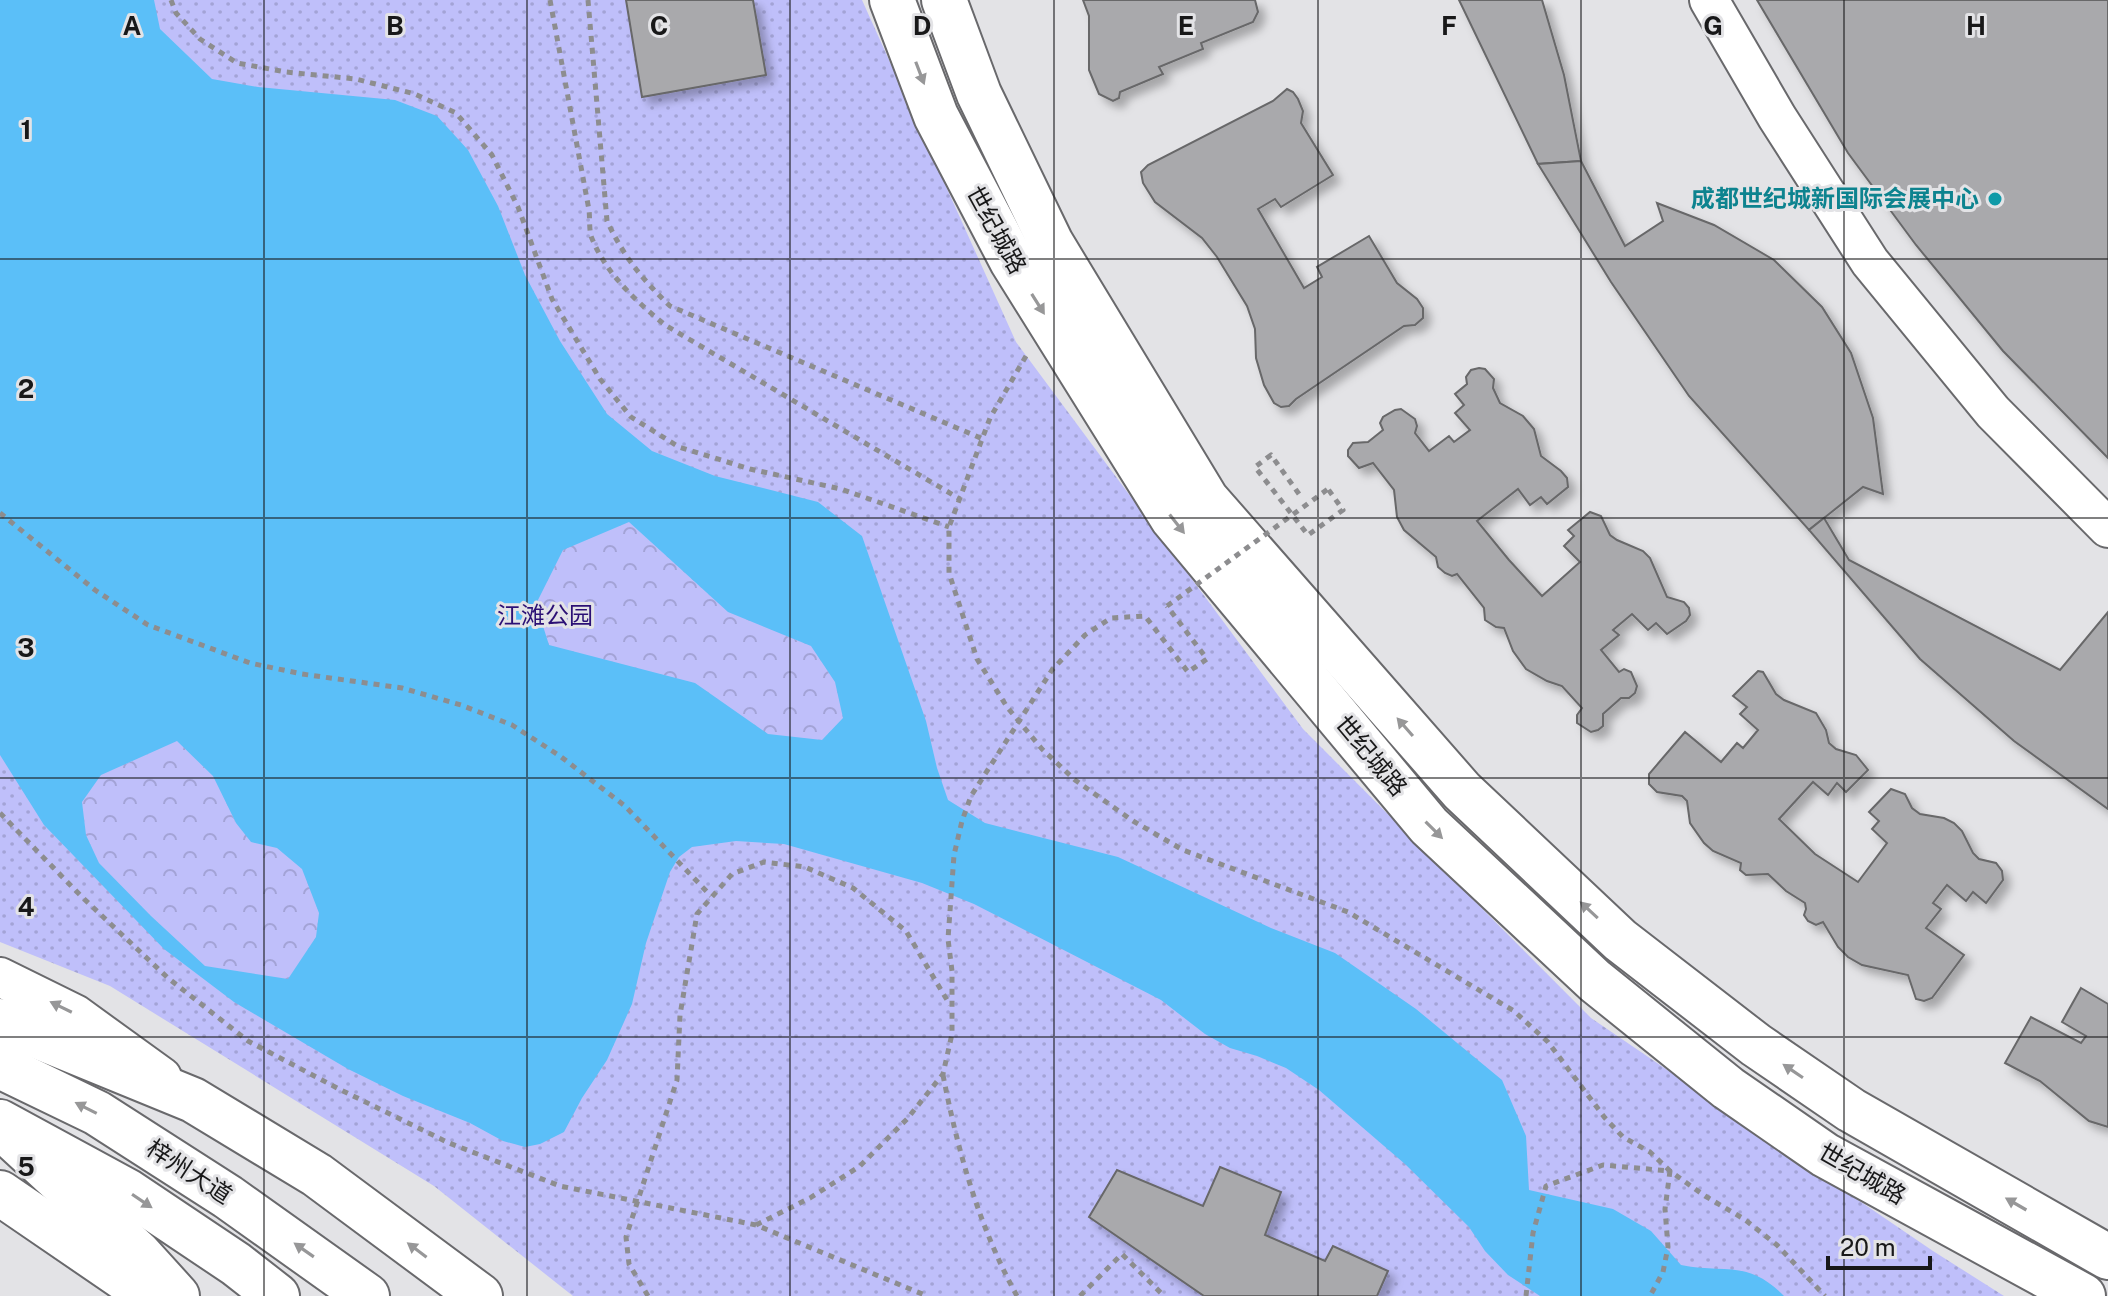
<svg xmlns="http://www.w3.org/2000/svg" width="2108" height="1296" font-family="'Public Sans','Noto Sans SC',sans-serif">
<defs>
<pattern id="green-dots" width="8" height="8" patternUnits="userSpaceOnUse" patternTransform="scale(2)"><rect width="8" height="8" fill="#bfbffa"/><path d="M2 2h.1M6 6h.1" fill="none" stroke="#a3a3d6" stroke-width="1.8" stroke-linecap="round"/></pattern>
<pattern id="forest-crowns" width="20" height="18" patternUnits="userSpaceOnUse" patternTransform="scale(2)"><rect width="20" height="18" fill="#bfbffa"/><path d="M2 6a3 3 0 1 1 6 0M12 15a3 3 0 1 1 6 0" fill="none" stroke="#a3a3d6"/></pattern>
<filter id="shadow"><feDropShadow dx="7" dy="7" stdDeviation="4" flood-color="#0004"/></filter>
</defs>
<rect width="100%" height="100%" fill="#e3e3e6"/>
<path fill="url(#green-dots)" d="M0,0h862l154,342 287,387 288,289 342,233 71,45h-1431l-139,-110 -324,-200 -110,-44z"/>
<g fill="url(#forest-crowns)">
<path d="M629,522l99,90 83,34 24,36 8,37 -21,21 -54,-6 -73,-51 -146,-38 -13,-41 27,-55z"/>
<path d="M178,741l35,35 23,47 15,18 26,7 25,21 17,43 -3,25 -28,43 -83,-14 -54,-50 -52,-53 -13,-28 -4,-33 19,-27z"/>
</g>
<path fill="#5bbff8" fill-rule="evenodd" d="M0,0h154l6,29 52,50 46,8 137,13 42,16 31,34 30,56 27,69 35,66 47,73 45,37 63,25 103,26 44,34 64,185 11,47 11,32 37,23 133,34 153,71 64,25 81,56 86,71 24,56 3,54 84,19 38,22 30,34c44,9 67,-6 103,31h-244l-32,-21 -23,-24 -16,-24 -64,-63 -86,-74 -33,-22 -29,-12 -27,-8 -25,-14 -44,-34 -187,-96 -52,-21 -138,-39 -48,-3 -44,6 -13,10 -9,15 -24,71 -14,61 -25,56 -25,38 -18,34 -24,12 -15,3 -22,-6 -33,-18 -67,-27 -55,-27 -114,-67 -70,-53 -120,-124 -44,-70zM629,522l99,90 83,34 24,36 8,36 -21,22 -54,-6 -73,-51 -146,-38 -13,-41 27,-54zM177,741l36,35 23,47 15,19 26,6 25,21 17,44 -3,24 -28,42 -83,-13 -54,-50 -52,-53 -13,-28 -4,-33 19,-27z"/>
<g fill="#a9a9ac" stroke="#676769" stroke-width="2" filter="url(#shadow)">
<path d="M626,0h127l13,75 -124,22z"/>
<path d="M1083,0h172l3,12 -5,10 -52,21 2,6 -44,18 4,7 -43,18 -1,6 -6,3 -14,-7 -10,-24v-54z"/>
<path d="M1459,0h83l22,75 17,86 -43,3z"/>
<path d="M1757,0h351v458l-105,-107 -87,-106 -68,-92z"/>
<path d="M1287,89l6,3 5,7 5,12 -2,12 32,52 -52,32 -6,-8 -17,10 46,79 18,-11 -5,-10 52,-31 28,47 20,16 6,9v10l-8,7 -11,1 -108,73 -7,7 -8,1 -7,-4 -10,-18 -8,-27 -1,-29 -8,-23 -30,-49 -15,-19 -47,-36 -12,-19 -2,-11 7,-7 125,-64z"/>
<path d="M1581,161l44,85 38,-25 -6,-18 57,22 60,35 48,47 29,46 22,65 10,76 -20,-7 -54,43 -120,-134 -78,-114 -73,-118z"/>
<path d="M1479,368l6,1 9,10 -1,9 7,15 23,13 11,13 7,27 20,15 6,7 1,9 -21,17 -6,-7 -11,8 -12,-16 -41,32 32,39 33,36 38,-34 -16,-16 10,-10 -6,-6 22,-18 11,4 9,19 7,5 26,11 7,7 17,39 17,5 5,6 1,7 -4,6 -19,13 -11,-11 -8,7 -16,-16 -19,16 6,5 -18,15 18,22 5,-3 7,3 6,14 -2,7 -6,5h-8l-18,16v12l-5,4 -7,2 -14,-9v-8l5,-7 -20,-22 -15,-5 -21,-12 -13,-18 -9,-23 -8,-1 -11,-7 -1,-12 -27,-34 -5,2 -7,-3 -7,-6 -2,-10 -32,-27 -7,-13 -3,-27 -21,-27 -14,5 -11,-12v-6l5,-7 15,-1 15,-12 -3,-7 3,-6 12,-7 6,-1 14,10 2,7 -2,7 14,18 20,-15 5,6 16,-12 -15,-17 9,-8 -9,-11 12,-10 -1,-7 5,-7z"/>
<path d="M1824,518l25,42 211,110 48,-58v197l-94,-68 -94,-82 -111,-129z"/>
<path d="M1758,671l5,1 13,22 8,6 32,13 10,17 3,13 7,6 20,6 12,15 -22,22 -9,-9 -9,12 -15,-13 -34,37 36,35 43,28 29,-39 -15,-14 7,-8 -10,-9 22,-23 14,5 7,14 8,6 24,4 10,5 8,8 11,22 6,6 17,4 6,8 1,9 -17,23 -13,-11 -7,9 -19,-16 -14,18 8,6 -15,19 38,27 -32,43 -8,3 -8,-2 -8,-24 -46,-10 -14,-8 -10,-10 -15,-25 -7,3 -8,-4 -4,-6 2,-6 -1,-6 -19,-12 -18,-17 -22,1 -6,-5 1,-7 -28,-12 -9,-8 -14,-20 -3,-22 -5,-5 -25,-4 -8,-8v-10l36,-42 36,30 16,-19 6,5 15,-18 -18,-16 7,-7 -14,-11z"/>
<path d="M2081,988l27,16v123l-19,-6 -49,-40 -35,-18 26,-46 50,26 5,-7 -24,-14z"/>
<path d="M1220,1167l61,25 -16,43 60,26 8,-15 55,25 -11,25h-173l-115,-79 28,-47 86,36z"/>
</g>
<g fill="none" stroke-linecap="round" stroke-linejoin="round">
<g stroke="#69696c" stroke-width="42">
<g id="street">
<path d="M1709,0l68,117 93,145 123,150 115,116"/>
<path d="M0,977l75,37 87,63"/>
</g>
</g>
<g stroke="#69696c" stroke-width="48">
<g id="secondary">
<path d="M892,0l44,116 76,145 161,258 256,307 166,155 133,107 97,67 258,141"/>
<path d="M944,0l35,94 72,149 155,256 256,292 158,149 136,105 95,65 257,147"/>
<path d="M0,1021l193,79 124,75 163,121"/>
<path d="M13,1138l126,116 38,42"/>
<path d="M0,1193l149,102"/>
</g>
</g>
<g stroke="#69696c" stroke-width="48">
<g id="highway">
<path d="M0,1066l97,47 131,84 139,99"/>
<path d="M0,1122l127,69 109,73 41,32"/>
</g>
</g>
<g stroke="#8d8d8f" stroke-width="5" stroke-dasharray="6 6" stroke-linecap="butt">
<path d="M171,0l5,13 24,26 37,24 49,9 70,7 59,15 41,19 36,42 26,52 34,92 48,80 31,38 48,30 71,22 91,20 108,38"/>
<path d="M550,0l39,210c1,8 0,18 2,26 14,37 45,65 74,89l295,174"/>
<path d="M588,0l19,221c17,36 35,58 63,85l313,133"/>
<path d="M1026,356l-36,62 -41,109v46l28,86 30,48 35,42 33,31 58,41 50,29 165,62 166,99 34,31 57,76 18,19 27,15 20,19 35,25 39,23 33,26 48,51"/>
<path d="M1299,494l-28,-39 -16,12 53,68 35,-25 -15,-21"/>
<path d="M0,513l95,77 53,35 102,38 52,11 100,14 59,17 51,20 48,31 65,50 86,90"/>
<path d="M0,813l82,84 86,81 80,63 91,48 110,54 111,43 196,39 171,71"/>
<path d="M943,1075c15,77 36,152 74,221"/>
<path d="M756,1225l54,-27 50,-32 47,-47 36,-45 9,-40v-63l-4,-32 6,-84 8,-34 9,-25 81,-126 33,-35 26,-17 34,-2 43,56 19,-13 -40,-53"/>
<path d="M648,1296l-19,-32 -3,-27 51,-157 3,-65 17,-101 35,-40 32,-12 41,5 48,21 53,43 44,74"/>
<path d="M1080,1296l42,-42 42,42"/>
<path d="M1526,1296l7,-63 13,-47 57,-21 67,6 -5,38 3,38 -5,25 -13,24"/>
</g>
<use href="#street" stroke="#fff" stroke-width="38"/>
<use href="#secondary" stroke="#fff" stroke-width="44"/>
<use href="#highway" stroke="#fff" stroke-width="44"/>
<path stroke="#8d8d8f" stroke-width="5" stroke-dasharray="6 6" stroke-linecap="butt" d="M1167,606l161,-117"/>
</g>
<defs><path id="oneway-solid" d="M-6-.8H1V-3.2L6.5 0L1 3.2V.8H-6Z" transform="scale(2)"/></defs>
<g fill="#979798">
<use href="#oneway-solid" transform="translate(920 73) rotate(69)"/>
<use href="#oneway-solid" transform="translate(1038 304) rotate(58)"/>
<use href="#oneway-solid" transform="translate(1177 524) rotate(52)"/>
<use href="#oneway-solid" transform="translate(1405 727) rotate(-131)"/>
<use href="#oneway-solid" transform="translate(1434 830) rotate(45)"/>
<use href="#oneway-solid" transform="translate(1589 910) rotate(-137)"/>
<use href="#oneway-solid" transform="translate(61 1007) rotate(-154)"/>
<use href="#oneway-solid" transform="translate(1793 1071) rotate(-146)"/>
<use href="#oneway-solid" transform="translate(86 1108) rotate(-153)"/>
<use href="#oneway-solid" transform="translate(142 1201) rotate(34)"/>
<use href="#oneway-solid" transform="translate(2016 1204) rotate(-150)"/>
<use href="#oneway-solid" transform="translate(304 1250) rotate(-145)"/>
<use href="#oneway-solid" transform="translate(417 1250) rotate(-143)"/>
</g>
<path fill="none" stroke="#181819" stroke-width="2" stroke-opacity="0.55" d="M264,0v1296M527,0v1296M790,0v1296M1054,0v1296M1318,0v1296M1581,0v1296M1844,0v1296M0,259h2108M0,518h2108M0,778h2108M0,1037h2108"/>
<circle fill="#0f9aa8" stroke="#e3e3e6" stroke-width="3" cx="1995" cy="199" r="8"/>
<g text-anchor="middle" stroke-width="6" stroke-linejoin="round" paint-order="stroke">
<g font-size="24" font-weight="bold" fill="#0d838f" stroke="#e3e3e6" text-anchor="end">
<text x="1979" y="207">成都世纪城新国际会展中心</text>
</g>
<g font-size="24" fill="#181819" stroke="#e3e3e6">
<text transform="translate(996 230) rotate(61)" y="8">世纪城路</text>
<text transform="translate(1371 756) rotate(50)" y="8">世纪城路</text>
<text transform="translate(189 1172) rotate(33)" y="8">梓州大道</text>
<text transform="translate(1862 1174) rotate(30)" y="8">世纪城路</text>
</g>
<g font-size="24" fill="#2b1075" stroke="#e3e3e6">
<text x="545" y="624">江滩公园</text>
</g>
</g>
<g font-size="26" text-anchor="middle" font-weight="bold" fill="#181819" stroke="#e3e3e6" stroke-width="6" stroke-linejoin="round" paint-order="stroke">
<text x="132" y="35">A</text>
<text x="395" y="35">B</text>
<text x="659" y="35">C</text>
<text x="922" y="35">D</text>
<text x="1186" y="35">E</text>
<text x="1449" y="35">F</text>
<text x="1713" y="35">G</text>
<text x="1976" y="35">H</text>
<text x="26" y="139">1</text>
<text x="26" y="398">2</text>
<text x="26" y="657">3</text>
<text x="26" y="916">4</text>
<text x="26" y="1176">5</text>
</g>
<path d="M1828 1256v12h102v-12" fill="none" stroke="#181819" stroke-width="4"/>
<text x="1840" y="1256" font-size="24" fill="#181819" stroke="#e3e3e6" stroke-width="6" paint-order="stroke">20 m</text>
</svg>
